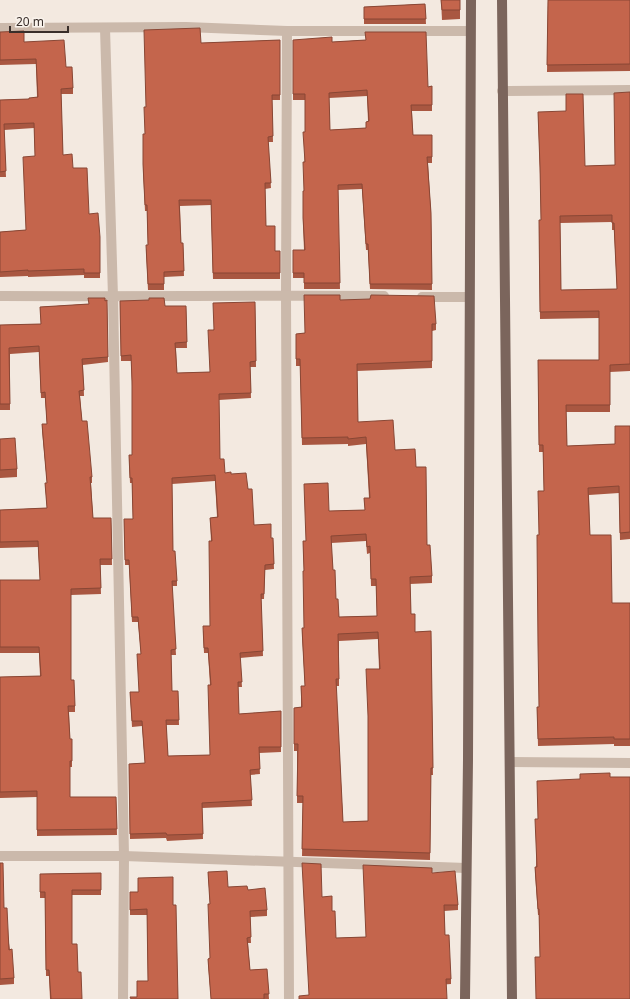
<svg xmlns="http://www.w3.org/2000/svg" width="630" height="999" font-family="'Noto Sans',sans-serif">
<rect width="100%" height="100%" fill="#f3e9e0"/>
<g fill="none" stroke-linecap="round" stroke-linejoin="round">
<g stroke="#cbb9ab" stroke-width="10">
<path d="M0,28l186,-1 101,4h183"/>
<path d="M105,28l8,269 11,559 -1,143"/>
<path d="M287,31l-1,264 3,704"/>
<path d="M502,91l128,-1"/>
<path d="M0,296c128,1 256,-1 384,0"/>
<path d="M422,297h47"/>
<path d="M510,762l120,1"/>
<path d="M0,856h124l342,12"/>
</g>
<g stroke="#7b655c" stroke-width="10">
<path d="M502,0l10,999"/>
<path d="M465,999l3,-239 3,-760"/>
</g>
</g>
<g fill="#a95741" fill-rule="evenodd">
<path d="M441,0h19v19l-18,1z"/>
<path d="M548,0h82v71l-83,1z"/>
<path d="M425,4l1,20h-62v-17z"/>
<path d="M0,32l24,10 42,25 7,21v6h-12l2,61 10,13 16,46 11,23v41h-16v-3l-56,2v-1l-28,1v-45l26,-2 9,-74 -1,-28 -30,2 2,47h-6v-77l29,-1 8,-2 -1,-33 -36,1z"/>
<path d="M365,32l63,55 4,-1v25h-20l1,24h19v28h-4l3,50 1,77 -62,-1 -2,-39h-2l-4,-61 -24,1 2,99h-36v-11h-11v-28h11l-1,-26v-33h1l1,-59v-32h-12v-60l39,2 34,-2zM367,96l1,25 -2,7 -36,2 -1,-32z"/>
<path d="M280,40v60h-8l1,42h-5l3,46 -6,1 1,37 9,25h5v28h-67l-2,-74 -31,1 1,37h2l1,33 -20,1v13h-16l-2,-40 2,-5 -1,-34h-2l-2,-41 2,-36 56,-91z"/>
<path d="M630,92v279l-20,1v40h-44l1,34 48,-2 15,-18v113l-10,1 -1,-47 -30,2 1,40 22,68h18v143h-16v-2l-76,2 -1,-39h2v-172l5,-44 -1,-39h-4l-1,-92h61v-42l-59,1 -1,-92 2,-7 -1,-46 -2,-62 47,54 30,-1zM612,222v8h2l3,59 -56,1 -1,-67z"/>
<path d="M107,300l1,62 -25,3 1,31h-4l2,25 10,56v6h-1l2,35h18l1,47h-12l1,29 -30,1v85l4,26v6h-6l1,27 2,22v6h-2v30h46l1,38 -80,1v-39l-37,1v-121l40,-1 -1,-23h-39v-73h40l-2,-33 -38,1v-38l47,-2 -2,-25h2l-5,-53v-6h5l-2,-26h-4l-2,-46 -29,2v56h-10v-85l41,-1 -1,-17 48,-3z"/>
<path d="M340,300l96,24v6l-4,1v37l-75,3 1,51 58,45 11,78 5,31v7l-22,1 1,30 4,18 16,-1 2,144h-2l-1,85 -128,-4 1,-53h-6v-52h-3v-43l7,-1v-21h4l-3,-51v-7h2v-57l-1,-30h3l23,-30 36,-1 -1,-12h5l-3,-54 -18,2v-2l-46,1 -2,-79h-4v-32l9,-1zM366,541l1,13 3,-1 1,33h5l1,30 -38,1 -3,-18 -3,-29 -2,-27zM378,639l1,30 -11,152 -25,1 -7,-136h3v-45z"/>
<path d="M120,301l45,5h21l1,42h-11l1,25 33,-1 3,-42 42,-28 1,65h-6l1,31 -32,2 1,59 5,14 6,1 17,15 6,36 17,13h2l1,31 -9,1 -1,29h-3l2,57 -23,2 2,29h-4l1,27 42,-3v41l-22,1 1,21 -10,1 2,31 -50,2 1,31 -36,2 -1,-3 -36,1 -1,-75 16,-1 -3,-37 -10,1 -2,-35h9l2,-38 -3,-32h-6l-3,-57h-4l-1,-46h9l-1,-36h-2l-1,-23 3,-5v-69l-1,-25h-10zM215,481l2,36 -7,1 1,23 -1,85 -7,5 1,22h4l2,32v70l-42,1 -2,-31h13l-1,-34h-6l-1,-36h5l-4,-69h5v-5l-4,-30 -1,-67z"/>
<path d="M0,439l17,30v8l-17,1z"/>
<path d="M610,773l-70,184 -1,-42h-1l-3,-42v-6h1l2,-48 42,-40z"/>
<path d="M0,863l4,45 10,70v6l-14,1z"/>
<path d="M208,872l20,15 20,3 19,20v6l-17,1 1,26h-3l2,27 17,-1 2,30h-58l-3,-35v-5l2,-1v-54z"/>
<path d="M101,873v22h-29v49l10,55h-32l-1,-23h-3l-1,-78h-5v-24z"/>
<path d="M432,873l26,32v5l-14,1 1,24 6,44v5l-142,11 13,-98 10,14 4,27 30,-1z"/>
<path d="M130,892l43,13 5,94 -30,-18 -1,-66h-17z"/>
</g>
<g fill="#c4654c" stroke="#894735" fill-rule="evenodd">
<path d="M441,0h19v10h-18z"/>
<path d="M548,0h82v64l-83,1z"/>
<path d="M425,4l1,15h-62v-12z"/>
<path d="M200,28l1,15 79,-3v55h-8l1,41 -5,1 3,46h-6l1,43h9v25h5v22h-67l-2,-73h-32l2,43h2l1,28 -20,1v12h-16l-2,-39h2l-1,-40h-2l-2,-41v-30h2l-1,-27h2l-2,-77z"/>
<path d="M24,31v11l40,-2 2,27h6l1,21 -12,1 2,66 9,-1 1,14h14l2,46 9,-1 2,24v36h-16v-4l-56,2v-1l-28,2v-40l26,-2 -3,-73 12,-1 -1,-33 -30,1 2,47 -6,1v-72l29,-1v-1l9,-1 -2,-38 -36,1v-28z"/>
<path d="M365,32h61l2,55 4,-1v19h-21l2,30h19v22h-5l4,56 1,71h-62l-2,-40h-2l-4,-60 -24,1 2,98h-36v-10h-11v-23h12l-2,-32v-27h1l-1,-29h2l-2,-30h2v-38h-12v-54l39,-3v5l34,-2zM367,90l2,31 -3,1v6l-36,2 -1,-37z"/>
<path d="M630,92v272l-20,1v40h-44l1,41 48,-2v-18h15v106l-10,1 -1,-47 -31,2 2,47h21l1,68h18v136h-16v-2l-76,2 -1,-32h2l-1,-62 -1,-110h2l-1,-44h6l-1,-46h-4l-1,-85h61v-49l-59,1 -1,-92h2l-1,-53 -2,-55 28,-1v-17h17l2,72 30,-1 -1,-72zM612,215v8h2l3,66 -56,1 -1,-74z"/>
<path d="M304,295h36v5l30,-1 1,-4 63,1 2,28h-4v37l-75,3 1,58 35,-2 2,30 20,-1 1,18h10l1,78h3l2,31 -22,1 1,37h4v18l16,-1 2,137h-2l-1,85 -128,-4 1,-53h-6l1,-52h-4v-36l8,-1 -1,-21h4l-3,-58h2l-1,-57h1l-1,-30h3l-2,-57 24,-1 1,28 36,-1 -1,-12h6l-4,-61 -18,2v-2l-46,1 -2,-79h-4v-25l9,-1zM366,534l1,13 3,-1 1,33h5l1,37 -38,1 -1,-18h-2l-1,-29h-2l-2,-34zM378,632l2,37h-14l2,47v105l-25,1 -7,-143h3l-1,-45z"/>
<path d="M88,298h17v3l2,-1 1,57 -26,2 2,31 -5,1 3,30h5l5,56h-2l3,41h18l1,41h-12l1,29 -30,1v91h3l1,26h-7l2,33h2v22h-2v36h46l1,32 -80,1v-39l-37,1v-115l41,-1 -2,-29h-39v-67h40l-2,-39 -38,1v-32l47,-2 -2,-25h2l-5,-59h5l-2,-32 -4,1 -2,-47 -30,2 1,56h-10v-79l41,-1 -1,-17 49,-3z"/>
<path d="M149,298h15l1,8h21l1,36 -12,1 2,30 33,-1 -2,-42h6l-1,-27 42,-1 1,59 -6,1 1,31 -32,1 1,65h4l1,14 6,-1v2l15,-1 2,16h4l2,36 17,-1v14h2l1,26 -9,1 -1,29h-3l2,57 -23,2 2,29h-4l1,32 42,-3v36h-22l1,22 -10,1 2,30 -50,3 1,31 -36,1 -1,-2 -36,1 -1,-70 16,-1 -3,-42h-10l-2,-29h9l-2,-38h4l-3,-37h-6l-3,-57h-4l-1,-41h9l-1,-41h-2l-1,-23h3v-74l-1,-26 -10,1 -1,-55 29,-1zM215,475l3,42 -8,1 2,23h-3l1,85h-7l1,22h4l3,37h-3l2,70 -42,1 -2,-36h13l-1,-29h-6l-1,-41 5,-1 -4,-68h5l-2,-30h-2l-1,-73z"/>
<path d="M15,438l2,31 -17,1v-31z"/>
<path d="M610,773v4h20v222h-94l-1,-42h5l-1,-48h-1l-3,-42h2l-2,-48h3l-1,-38 43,-2v-5z"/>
<path d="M0,863h3l1,45h3l2,42 3,-1 2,29 -14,1z"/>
<path d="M302,863l19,1 1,33 10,-1v15h3l1,27 30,-1 -3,-72 69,3v5l23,-2 3,34h-14l1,30h4l2,44h-5l1,20h-148v-3l10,-1z"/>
<path d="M227,871l1,16 19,-1 1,4 17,-2 2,22 -17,1 1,26 -4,1 3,32 17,-1 2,25h-5v5h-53l-3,-40 2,-1 -2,-54h2l-2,-32z"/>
<path d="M101,873v17h-29v54h5l1,28h3l1,27h-31l-2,-29h-3l-1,-78h-5v-18z"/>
<path d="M173,877v28h3l2,94h-47l-1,-2h7v-16h11l-1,-72 -17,1v-18h8v-14z"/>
</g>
<path d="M10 26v6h58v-6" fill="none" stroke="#392e2a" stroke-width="2"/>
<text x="16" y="26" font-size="12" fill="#392e2a" stroke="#faf3ec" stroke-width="3" paint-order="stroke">20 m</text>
</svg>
